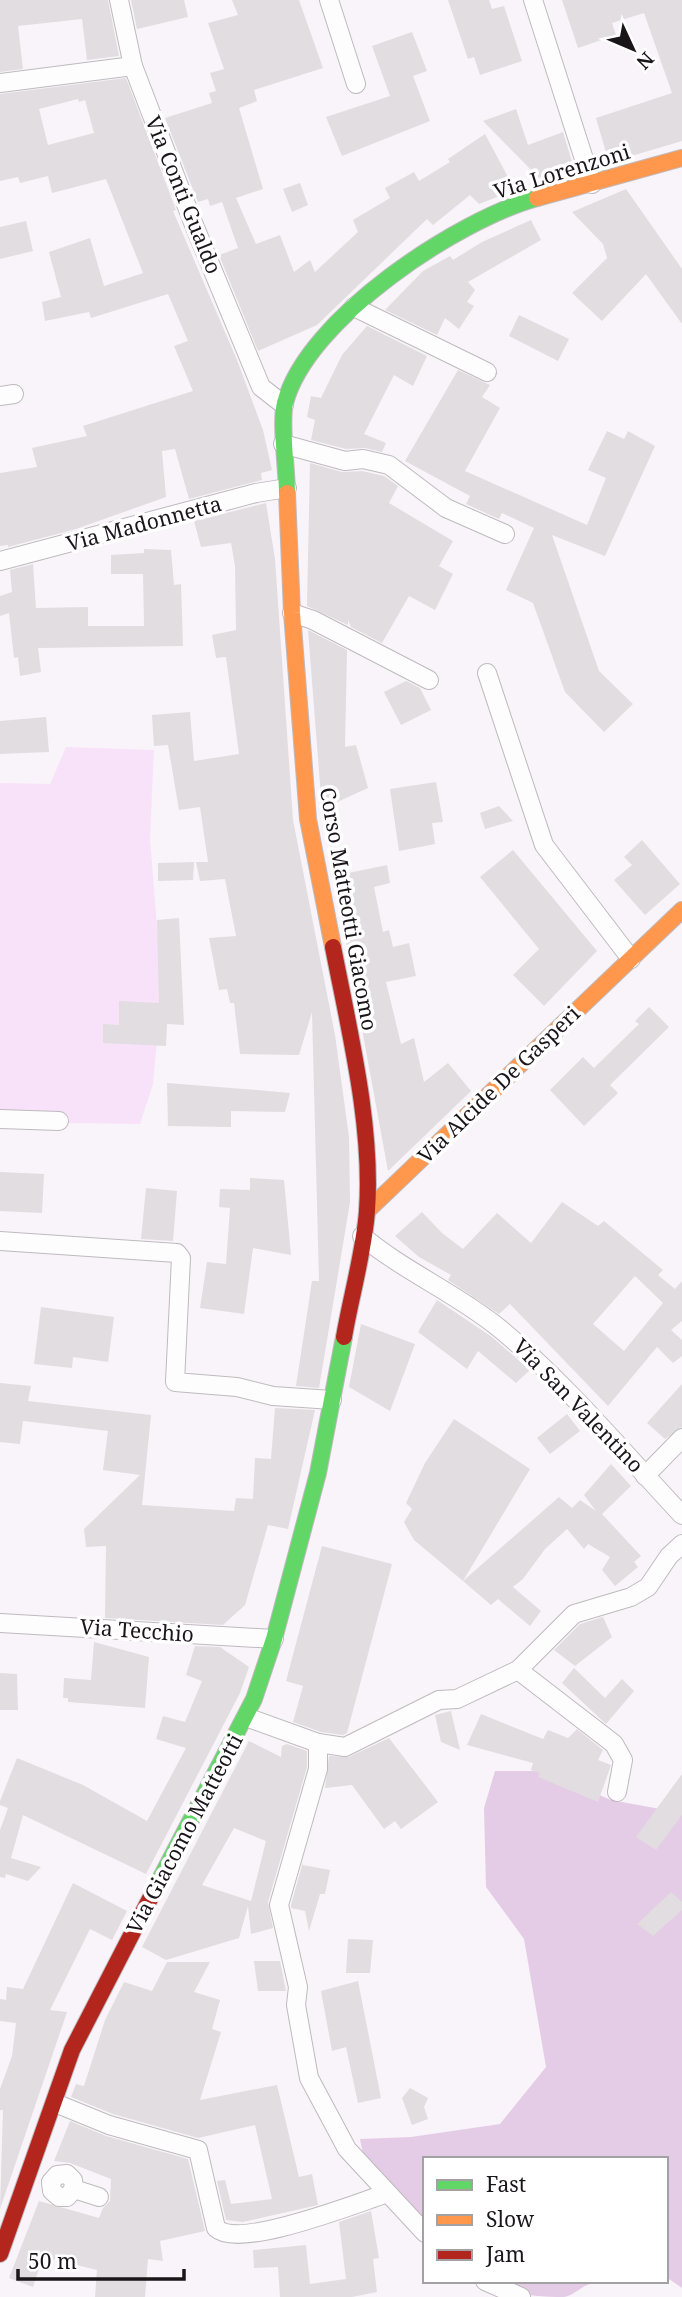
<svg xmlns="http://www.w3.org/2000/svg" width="682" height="2297" font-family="'Noto Serif',serif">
<rect width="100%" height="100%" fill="#f9f4f9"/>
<path fill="#f8e2fa" d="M66,747l88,3 -4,89 12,149 -9,96 -13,40 -140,-2v-339l50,1z"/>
<g fill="#e5cce6">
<path d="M495,1771h48l68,29 71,13v475l-16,-11v-118h-241v82l-56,-57 -9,-45 51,-2 89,-13 46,-57 -22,-128 -38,-52 -2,-79z"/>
<path d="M483,2281h121c-24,2 -25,13 -40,16 -30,0 -56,-3 -81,-16z"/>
</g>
<g fill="#e1dde1" fill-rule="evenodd">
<path d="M0,0h108l11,56 -32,4 -5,-41 -64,7 5,43 -23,3z"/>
<path d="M131,0h53l4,17 -51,12z"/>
<path d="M232,0h67l24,68 -69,22 3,11 -18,7 24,81 -27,9 20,46 24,-9 14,37 16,-12 5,12 43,-40 -5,-12 37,-22 -5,-10 29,-16 5,9 31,-19 -2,-3 37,-25 30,56 -36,14 -9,-9 -37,30 -6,-6 -110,106 -59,26 -39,-96 19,-7 -16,-46 -12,4 -2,-7 -10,3 -33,-84 47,-15 -3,-10 7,-2 -6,-18 14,-4 -16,-46 30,-8z"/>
<path d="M448,0h41l3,9 12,-3 18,55 -42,14 -6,-18 -6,2z"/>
<path d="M562,0h120v141l-64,19 -2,-6 -9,2 -11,-38 76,-25 -28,-80 -32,10 4,12 -38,13z"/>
<path d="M412,32l15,39 -14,5 17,45 -88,35 -16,-39 64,-21 -18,-50z"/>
<path d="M126,78l50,132 -3,1 64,149 26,70 9,40 -11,3 1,7 -73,19 -14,-50 -13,2 4,46 -90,32 -68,18v-2l-8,1v-73l37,-6 -5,-19 55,-12 -4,-10 110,-35 -19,-45 14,-5 -20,-47 -77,24 -2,-6 -44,9 -3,-19 19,-5 -12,-45 41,-14 14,48 39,-13 -37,-94 -54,14 -4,-17 -28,7 -2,-6 -18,4v-87zM78,99l1,3 6,-2 9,33 -46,12 -9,-36z"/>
<path d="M516,109l12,36 35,-13 12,40 -16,4 -4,-7 -15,10 -57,-58z"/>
<path d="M300,183l8,22 -16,7 -9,-23z"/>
<path d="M626,189l56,80v55l-36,-50 -44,47 -30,-28 35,-35 -4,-14 -31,-32z"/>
<path d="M531,220l10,20 -73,42 7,8 -8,12 7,4 -15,23 -14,-11 -8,17 -52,-25 38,-39 27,-15 3,4 29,-18z"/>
<path d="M26,221l7,30 -33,8v-32z"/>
<path d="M519,315l50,24 -11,22 -49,-25z"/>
<path d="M367,326l60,30 -14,30 -19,-11 -30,59 22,9 -4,9 -17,-4 -19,1 -35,-9 4,-20 -8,-3 4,-21 10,2 21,-43z"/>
<path d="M458,370l32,15 -8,12 18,11 -35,63 122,54 19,-47 -18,-8 19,-39 17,8 4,-8 27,15 -50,110 -53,-21 47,136 34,33 -29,28 -39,-40 -32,-89 -27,-13 28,-62 -32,-15 -3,6 -33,-15 4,-8 -65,-35z"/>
<path d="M310,463l32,9 20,-1 22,5 14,10 -9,17 64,38 -14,25 14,8 -18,36 -26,-14 -27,47 -31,-16 -3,-7v5l-41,-19z"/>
<path d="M266,503l9,56 18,261 42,215 14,102 1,65 -31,186 -23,-2 16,-105h7l-7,-269 -13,43 -59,-1 -6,-51h-4l-3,-14 -8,1 -10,-52 27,-2 -11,-57 -25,2 -4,-19h12l-8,-55 -21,3 -11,-65 -14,1 -2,-31 38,-3 4,49 45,-7 -13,-97 -10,1 -4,-23 24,-5 -1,-64 -4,-23 -30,4 -7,-26z"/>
<path d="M144,549l27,1 3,35 7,-1 2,62 -145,2 3,24 -21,4 -2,-19 -4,1 -5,-45 -9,3v-20l12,-4 -2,-22 23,-6 3,44 52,-1v19h56l-1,-52h-32v-19l33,-2z"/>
<path d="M308,630l39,20 -2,97 11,-2 12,43 -46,21z"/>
<path d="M406,681l14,7 11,22 -30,15 -17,-33z"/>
<path d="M46,717l3,35 -49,2v-33z"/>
<path d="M436,782l7,40 -11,1 3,21 -36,7 -9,-62z"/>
<path d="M499,806l14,15 -28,8 -5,-16z"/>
<path d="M642,840l38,44 -35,31 -31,-35 18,-15 -8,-8z"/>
<path d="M513,850l84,101 -53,55 -31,-31 26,-26 -59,-72z"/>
<path d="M194,862l-1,18 -35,1v-18z"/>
<path d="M387,865l3,18 -16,4 9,45 6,-2 4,17 16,-4 7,33 -30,6 15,62 13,-6 10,44 24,-19 23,28 -83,80 -54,-295z"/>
<path d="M179,918l5,107 -17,-1 -1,22 -63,-3v-19l16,1v-24l40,2 -2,-83z"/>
<path d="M649,1007l20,20 -59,58 8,8 -34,33 -34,-36 33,-33 11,11 45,-44 -4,-3z"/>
<path d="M167,1083l77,6 46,4 -5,19 -54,-1v16l-63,-1z"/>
<path d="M0,1172l44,2 -2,39 -42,-2z"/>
<path d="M250,1178l34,2 7,75 -38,-7 -9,66 -44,-6 7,-46 19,2 4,-56 -11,-1 1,-18 30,1z"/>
<path d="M146,1188l31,3 -4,50 -32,-2z"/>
<path d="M562,1202l36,24 6,-5 59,49 -5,5 17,14 7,-8v40l-11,9 11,10v16l-9,7 -16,-16 -49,59 -98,-102 -11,10 -51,-34 3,-5 -32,-18 -24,-21 27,-24 20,21 21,16 34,-36 34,30zM635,1276l28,27 -39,48 -31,-27z"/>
<path d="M437,1300l55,37 38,33 -14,13 -38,-32 -11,18 -49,-37z"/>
<path d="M41,1307l73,10 -6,45 -35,-5 -1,11 -38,-4z"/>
<path d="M361,1324l54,20 -25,67 -41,-24z"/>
<path d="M0,1383l31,3 -3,15 123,14 -9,90 92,6 2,-13 17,1 2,-41 16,1 4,-51 40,2 -27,119 -20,-4 -23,80 -22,20 -118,-7 1,-72 -20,1 -2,-18 56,-54 -37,-5 5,-39 -85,-10 -3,23 -20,-2z"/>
<path d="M682,1384v43l-17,12 -18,-16z"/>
<path d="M567,1414l13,17 -30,23 -13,-16z"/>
<path d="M454,1419l76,50 -67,112 -49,-41 -10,-18 8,-13 -6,-6 19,-40z"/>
<path d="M611,1464l20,22 -29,28 39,42 -7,6 4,5 -23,19 -13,-16 8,-13 -22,-13 -4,5 -17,-20 -22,20 -22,30 -10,8 28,24 -11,15 -32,-27 -7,6 -28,-24 96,-84 13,11 8,-8 16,11 -12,-16z"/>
<path d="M322,1546l70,18 -45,169 -4,2 -22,-3 -28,-10 10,-36 -17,-5z"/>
<path d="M603,1617l9,20 -37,29 -21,-16 26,-26z"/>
<path d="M94,1642l55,15 -4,51 -77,-6v-4h-5l1,-20 27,2z"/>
<path d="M195,1646l25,1 29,20 -9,26 -94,181 -123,-59 -12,43 30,9 -13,14 -22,-7 -1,4 -5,-1v-47l8,-22 -8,-3v-4l17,-43 66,27 64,36 39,-73 -30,-9 7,-23 22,6 17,-41 -16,-6z"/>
<path d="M574,1668l31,30 17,-19 12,12 -28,33 -44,-41z"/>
<path d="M0,1673l17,1 1,36h-18z"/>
<path d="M451,1711l9,39 -19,-8 -6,-27z"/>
<path d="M481,1714l62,25 5,-9 20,8 9,-9 26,21 -5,10 13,5 -13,37 -60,-25 2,-4 -9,-3 2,-7 -66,-18z"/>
<path d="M389,1738l49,64 -37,27 -6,-8 -11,8 -32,-44 -27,3 4,-32 20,1z"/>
<path d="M249,1741l32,16 1,-11 5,-2 20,7v16l-39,135 5,26 -22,6 -3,-28 -9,32 -73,22 -24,-13zM234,1828l32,13 -15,60 -49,-16z"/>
<path d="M682,1774v41l-26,35 -20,-13z"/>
<path d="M303,1862v3l27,5 -5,24h-5l-11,37 -4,-20 -14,-3v-3z"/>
<path d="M73,1883l54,28 -15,29 -22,-11 -40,81 17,2 -67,197 3,-99h-3v-21l12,-33 4,-33 -16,-2v-22l6,1 1,-13 16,2z"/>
<path d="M671,1892l11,10v8l-29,26 -16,-12z"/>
<path d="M348,1939l25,1 -3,33h-24z"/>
<path d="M254,1961h26l6,30h-28z"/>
<path d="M167,1962h43l-16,30 26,8 -8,29 9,3 -21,68 77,-15 22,92 13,-3 6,31 -75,17 -17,-2 -9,-39 8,-1 6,24 41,-5 -17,-74 -57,13 -85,-24 -42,-17 5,-13 8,2 21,-66 19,-38 28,9z"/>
<path d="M358,1981l23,117 -23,5 -12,-56 -14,4 -11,-60z"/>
<path d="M410,2088l18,10 -4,9 4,12 -16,6 -10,-27z"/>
<path d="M70,2121l36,15 82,23 17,72 -45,10 3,20 -15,-2 -3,38h-50l2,-27 -54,-13 -10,30 -24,-9 30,-77 60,17 4,-10 7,-7 1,-22 -41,-16 -16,-2z"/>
<path d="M371,2211l8,47 -6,1 4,33 -25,5h-72l-2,-30 -24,1 -1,-18 53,-5 4,39 36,-5 -7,-57z"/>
</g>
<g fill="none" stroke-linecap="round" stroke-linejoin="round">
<g stroke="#bebabe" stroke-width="20">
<g id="street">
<path d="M119,0l14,66 61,159 67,162 23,18"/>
<path d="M329,0l27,84"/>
<path d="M533,0l59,184"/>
<path d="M0,83l133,-17"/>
<path d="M354,307l133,65"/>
<path d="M0,396l14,-2"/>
<path d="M283,444l62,17 18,-2 26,6 57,43 59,26"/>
<path d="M0,561l256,-68 31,-5"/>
<path d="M292,613l21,7 116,60"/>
<path d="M487,673l57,172 87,114"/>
<path d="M0,1119l59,2"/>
<path d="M362,1236c43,36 94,57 137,92 67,55 123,123 183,187"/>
<path d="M0,1241l177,12 4,5 -6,124 62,5 36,9 59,4"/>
<path d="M645,1476l37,-38"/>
<path d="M0,1623l274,16"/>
<path d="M518,1670l96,74 9,16 -6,32"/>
<path d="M246,1717l72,26 27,4 94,-47 18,-1 61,-29 56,-56 57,-17 17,-10 21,-31 13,-12"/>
<path d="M318,1743v26l-39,136 19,82 -2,18 13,73 38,71 78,84"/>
<path d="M55,2103l54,22 89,25 18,78c23,22 138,-24 169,-34"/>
<path d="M51,2182l1,9 7,6h8l7,-8"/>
<path d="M51,2182l6,-7 10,-1 6,6 1,9"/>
<path d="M74,2189l25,8"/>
<path d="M485,2281l36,16"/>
</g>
</g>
<g stroke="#bebabe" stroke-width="18">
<g id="fast">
<path d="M287,493c0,-22 -7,-71 -2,-90 22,-84 172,-183 252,-205"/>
<path d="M155,1889l99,-190 20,-60 44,-166 26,-136"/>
</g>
</g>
<g stroke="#bebabe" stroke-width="18">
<g id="slow">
<path d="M537,198l145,-40"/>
<path d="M287,493l5,120 16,206 25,128"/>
<path d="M367,1211l315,-301"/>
</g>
</g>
<g stroke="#bebabe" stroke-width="18">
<g id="jam">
<path d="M333,947c16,83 40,179 34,264 -3,41 -16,85 -23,126"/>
<path d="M0,2254l72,-204 83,-161"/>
</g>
</g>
<use href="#street" stroke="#fefdfe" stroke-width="18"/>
<use href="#fast" stroke="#63d668" stroke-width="16"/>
<use href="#slow" stroke="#ff974d" stroke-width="16"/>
<use href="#jam" stroke="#b3261e" stroke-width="16"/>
</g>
<g text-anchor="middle" stroke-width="7" stroke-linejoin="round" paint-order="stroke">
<g font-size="21" fill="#191519" stroke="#fff">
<text transform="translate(562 172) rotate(-17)" y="7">Via Lorenzoni</text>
<text transform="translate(183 195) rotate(68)" y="7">Via Conti Gualdo</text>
<text transform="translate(144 524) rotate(-15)" y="7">Via Madonnetta</text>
<text transform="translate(348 909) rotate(80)" y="7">Corso Matteotti Giacomo</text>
<text transform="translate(499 1085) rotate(-44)" y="7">Via Alcide De Gasperi</text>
<text transform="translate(578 1406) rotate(46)" y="7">Via San Valentino</text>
<text transform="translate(137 1631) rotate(4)" y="7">Via Tecchio</text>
<text transform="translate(185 1834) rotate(-62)" y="7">Via Giacomo Matteotti</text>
</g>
</g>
<rect x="423" y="2157" width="245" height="126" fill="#ffffff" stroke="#a3a1a3" stroke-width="2"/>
<rect x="437" y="2180" width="35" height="10" fill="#63d668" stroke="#a3a1a3" stroke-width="2"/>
<text x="486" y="2192" font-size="21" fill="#191519">Fast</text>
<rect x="437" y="2215" width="35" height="10" fill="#ff974d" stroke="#a3a1a3" stroke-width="2"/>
<text x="486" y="2227" font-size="21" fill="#191519">Slow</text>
<rect x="437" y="2250" width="35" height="10" fill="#b3261e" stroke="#a3a1a3" stroke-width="2"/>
<text x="486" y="2262" font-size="21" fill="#191519">Jam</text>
<g transform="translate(633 49) rotate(134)" stroke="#ffffff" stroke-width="5" paint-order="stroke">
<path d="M0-5L12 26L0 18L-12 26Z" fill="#191519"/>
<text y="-10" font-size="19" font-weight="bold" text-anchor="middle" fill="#191519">N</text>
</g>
<path d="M18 2269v10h166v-10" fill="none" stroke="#191519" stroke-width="3.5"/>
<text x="28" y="2269" font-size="21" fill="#191519" stroke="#ffffff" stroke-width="5" paint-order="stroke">50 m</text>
</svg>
